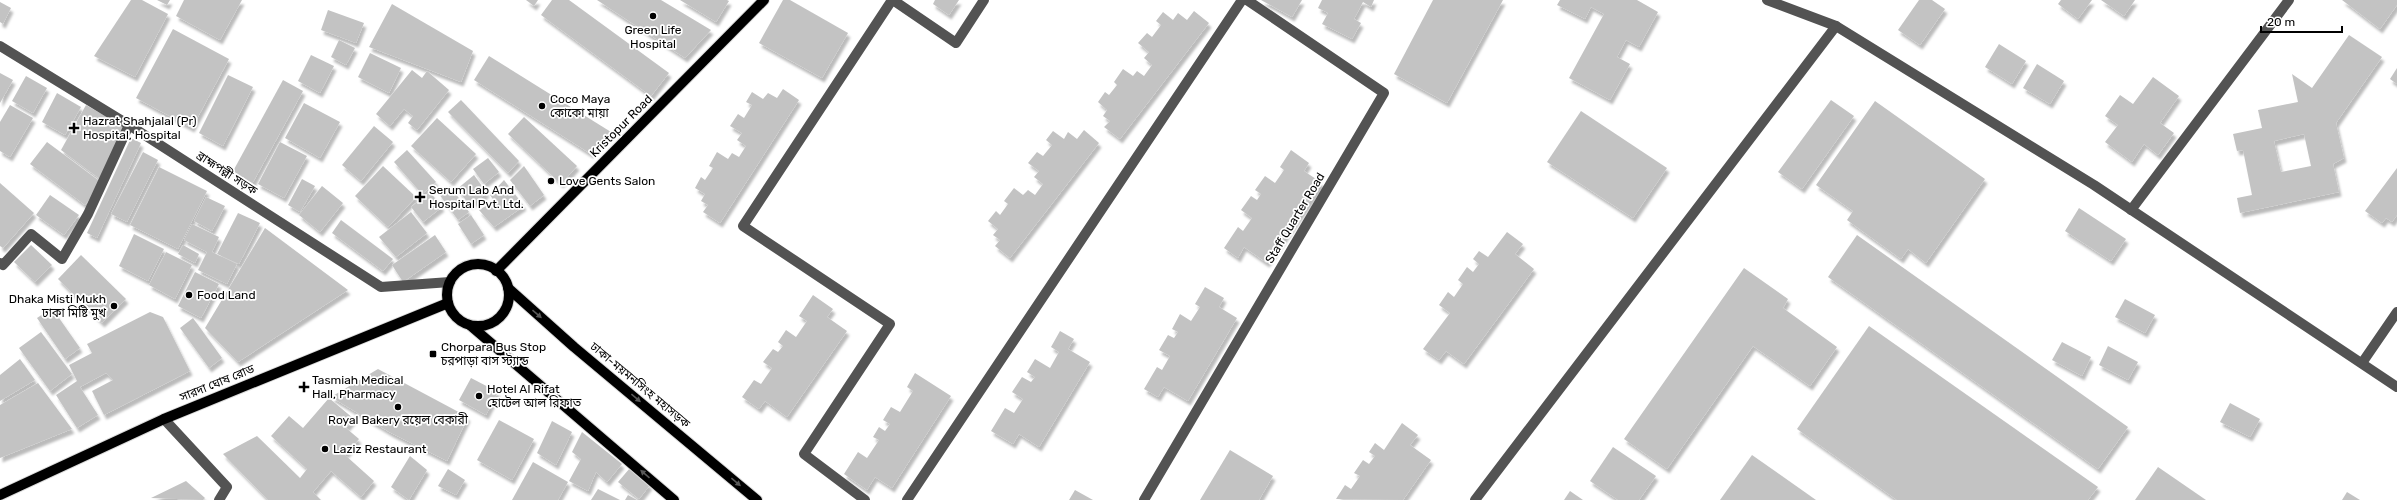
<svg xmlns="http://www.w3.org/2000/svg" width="2397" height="500" font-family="Rubik,'Noto Sans Bengali',sans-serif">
<defs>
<filter id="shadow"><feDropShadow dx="2.5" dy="4.5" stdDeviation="1" flood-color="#0004"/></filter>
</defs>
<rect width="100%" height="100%" fill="#fff"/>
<g fill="#c3c3c3" fill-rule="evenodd" filter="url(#shadow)">
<path d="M131,0h11l26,14 -33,63 -41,-21z"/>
<path d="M157,0h13l-3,5z"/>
<path d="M184,0h58l-22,40 -44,-24z"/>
<path d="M526,0h12l-4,6z"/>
<path d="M552,0h17l100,73 -18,23 -110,-81z"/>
<path d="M597,0h64l50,30 -26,28z"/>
<path d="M680,0h47l2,1 -13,21z"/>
<path d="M783,0h7l58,33 -26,45 -63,-35z"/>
<path d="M935,0h24l-10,15 -16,-11z"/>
<path d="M1261,0h41l-10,17z"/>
<path d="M1322,0h52l-3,7 -8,-5 -9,17 7,4 -9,16 -30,-15 6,-11 -10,-5z"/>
<path d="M1433,0h70l-56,103 -53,-29z"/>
<path d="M1560,0h77l21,12 -19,35 -13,-7 -9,17 13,7 -20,36 -41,-22 35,-64 -13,-7 -6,12 -28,-14z"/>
<path d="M1919,0h13l13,9 -25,36 -22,-15z"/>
<path d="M2061,0h31l-14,19 -20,-15z"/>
<path d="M2101,0h34l-11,16z"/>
<path d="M2342,0h55v5l-17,24z"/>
<path d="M0,2l11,6 -8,16 -3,-2z"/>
<path d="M392,4l81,47 -12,31 -92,-35z"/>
<path d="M328,10l36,13 -8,20 -35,-13z"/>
<path d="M1194,11l15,12 -89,116 -16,-12 6,-6 -7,-5 4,-6 -9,-8 7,-10 4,3 8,-10 -3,-3 9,-13 10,7 4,-5 7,5 8,-11 -8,-7 5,-6 -11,-9 9,-10 5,4 9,-12 -5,-4 7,-9 10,8 5,-7 9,7z"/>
<path d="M173,29l56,30 -37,69 -56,-30z"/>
<path d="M2349,35l33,22 -46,66 8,35 -11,6 6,28 -99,21 -3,-15 15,-3 -9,-45 -6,1 -4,-17 29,-6 -4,-18 40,-8 -6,-28 20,14zM2304,134l7,32 -30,6 -7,-31z"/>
<path d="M339,40l16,8 -9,17 -15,-8z"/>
<path d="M1999,44l27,17 -14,23 -27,-17z"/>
<path d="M370,53l31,15 -12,25 -31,-16z"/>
<path d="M311,55l23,11 -14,27 -22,-12z"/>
<path d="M489,56l122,76 -20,22 -117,-74z"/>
<path d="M2037,64l27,17 -14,23 -27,-16z"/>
<path d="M2397,68v16l-7,-5z"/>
<path d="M412,70l10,8 5,-7 22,19 -32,40 -9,-7 5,-7 -9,-7 -14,17 -14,-12z"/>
<path d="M0,73l13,7 -13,23z"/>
<path d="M228,75l25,12 -30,59 -24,-13z"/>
<path d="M26,76l21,12 -14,25 -21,-12z"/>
<path d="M2153,77l26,19 -19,27 14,10 -16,22 -14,-11 -12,18 -27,-20 13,-17 -13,-9 15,-21 13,9z"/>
<path d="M283,80l20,11 -51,93 -20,-11z"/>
<path d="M783,89l16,11 -79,123 -17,-11 5,-7 -7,-4 4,-7 -10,-6 6,-11 4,3 8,-12 -4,-2 8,-14 11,7 4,-6 7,4 7,-11 -9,-6 5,-7 -12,-7 8,-12 6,4 8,-13 -6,-3 6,-10 11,7 5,-6 9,5z"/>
<path d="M57,93l24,14 -16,28 -23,-13z"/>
<path d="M461,100l58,61 -11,12 -60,-61z"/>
<path d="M1831,100l23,16 -52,73 -24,-17z"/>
<path d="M1875,101l110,78 -59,84 -18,-14 -7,10 -54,-39 6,-9 -37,-26z"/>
<path d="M304,103l36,19 -20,36 -35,-20z"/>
<path d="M10,105l23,13 -23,39 -10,-6v-29z"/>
<path d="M86,105l40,23 -26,51 -39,-29z"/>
<path d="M1581,111l86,57 -34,50 -86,-56z"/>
<path d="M524,117l53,49 -16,18 -53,-50z"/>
<path d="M437,118l39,36 -25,28 -40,-36z"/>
<path d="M374,126l19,16 -32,39 -19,-16z"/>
<path d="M1084,130l15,13 -89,115 -15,-12 5,-6 -7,-5 5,-6 -10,-8 8,-10 4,4 8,-11 -4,-3 10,-13 9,7 5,-5 7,5 8,-11 -9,-7 5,-6 -11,-8 9,-11 6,4 9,-11 -6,-5 7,-9 11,8 4,-7 9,7z"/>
<path d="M131,138l10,5 -44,95 -10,-5z"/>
<path d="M47,142l55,41 -17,22 -55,-41z"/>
<path d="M280,142l27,14 -23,42 -26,-14z"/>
<path d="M407,150l29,32 -14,12 -28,-32z"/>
<path d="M1291,150l18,13 -5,8 18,12 -55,80 -23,-16 -6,11 -14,-10 14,-21 5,4 9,-13 -11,-8 10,-14 6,4 4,-6 -6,-4 10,-14 10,7 9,-13 -4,-3z"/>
<path d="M143,152l15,8 -31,62 -16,-8z"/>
<path d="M488,158l11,14 -15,12 -11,-15z"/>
<path d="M383,166l33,31 -28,30 -33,-31z"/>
<path d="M524,166l20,29 -14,11 -20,-26z"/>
<path d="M159,167l48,24 -29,58 -48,-24z"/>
<path d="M2397,168v47l-5,7 -6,-4 -4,5 -17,-12z"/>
<path d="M474,175l13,18 -17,12 -13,-16z"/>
<path d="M302,179l13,7 -15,26 -12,-7z"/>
<path d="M504,180l20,26 -30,21 -15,-17 15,-9 -4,-6z"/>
<path d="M0,183l34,30 -31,35 -3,-2z"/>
<path d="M322,186l21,17 -23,29 -21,-17z"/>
<path d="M450,186l19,26 -11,8 -19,-26z"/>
<path d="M430,192l12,15 -19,15 -12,-15z"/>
<path d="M50,195l29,20 -15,20 -28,-20z"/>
<path d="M206,197l19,9 -13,25 -18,-10z"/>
<path d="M2079,208l47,31 -15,22 -46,-30z"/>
<path d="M411,212l16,21 -31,24 -17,-20z"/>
<path d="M238,213l22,10 -21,41 -22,-10z"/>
<path d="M471,215l13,20 -13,9 -13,-20z"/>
<path d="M341,220l52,39 -10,12 -51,-38z"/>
<path d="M192,224l27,13 -7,15 25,12 -10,20 -29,-14 9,-18 -23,-12z"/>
<path d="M265,228l83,62 -110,72 -33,-34z"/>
<path d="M1507,232l16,12 -8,10 19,15 -70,95 -18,-13 -7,9 -16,-11 27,-36 -11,-8 9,-13 6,5 9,-13 -5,-4 9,-13 6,5 6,-8 -6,-5 6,-8 9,6z"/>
<path d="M134,234l30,15 -16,32 -29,-15z"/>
<path d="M435,235l11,17 -43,30 -11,-17z"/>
<path d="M1857,235l271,192 -30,42 -270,-192z"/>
<path d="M31,245l21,20 -17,17 -21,-20z"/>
<path d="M183,245l16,9 -4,9 -17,-9z"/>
<path d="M166,252l26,13 -17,34 -26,-14z"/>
<path d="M81,255l45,44 -24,24 -44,-44z"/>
<path d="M1744,268l44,31 -5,9 54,39 -27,39 -57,-40 -86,123 -43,-30z"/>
<path d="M195,272l24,12 -18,34 -23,-12z"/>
<path d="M1205,287l19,11 -5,9 18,11 -49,83 -24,-14 -6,10 -14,-8 13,-22 5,3 8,-14 -11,-6 9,-15 6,3 4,-6 -6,-3 8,-15 11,7 9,-14 -5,-3z"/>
<path d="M813,295l20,14 -6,8 20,14 -60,86 -22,-16 -6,8 -17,-12 12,-17 7,4 11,-16 -9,-6 10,-13 5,3 5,-6 -5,-4 8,-12 10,7 11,-16 -8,-5z"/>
<path d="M2125,299l30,16 -10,18 -30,-16z"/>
<path d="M52,308l28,40 -15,11 -28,-41z"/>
<path d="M150,312l13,5 27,54 -86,44 -12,-24 21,-11 -7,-7 -26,14 18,28 -21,13 -21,-33 21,-14 -8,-16 23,-12 -5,-9z"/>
<path d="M193,318l29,40 -13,10 -29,-40z"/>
<path d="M1869,326l229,161 -10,13h-191l-100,-71z"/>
<path d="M1060,331l14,8 -6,10 22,13 -51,85 -20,-13 -6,10 -22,-13 14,-23 9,5 9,-14 -11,-7 10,-15 9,5 4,-5 -8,-5 8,-13 15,9 9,-16 -8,-5z"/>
<path d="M41,332l31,42 -22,17 -31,-43z"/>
<path d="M2062,342l29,15 -9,19 -30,-16z"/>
<path d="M2108,346l30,16 -10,18 -29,-15z"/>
<path d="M20,359l15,21 -35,21v-26z"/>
<path d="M378,369l90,48 -21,44 -56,-28 -60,-36z"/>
<path d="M915,373l36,23 -59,92 -17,-11 -8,13 -23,-16 14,-22 9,6 12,-18 -6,-3 6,-10 6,4 5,-7 -7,-4 8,-13 9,5 13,-21 -6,-4z"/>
<path d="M471,378l27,14 -12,23 -27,-15z"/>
<path d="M38,383l34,46 -72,29v-53z"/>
<path d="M329,398l25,21 -8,9 13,11 -14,16 29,26 -13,16 -30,-26 -18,21 8,8h-53l-45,-46 34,-18 43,42 7,-9 -36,-33 18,-20 14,12z"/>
<path d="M2230,403l30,16 -10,18 -30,-15z"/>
<path d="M499,420l35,19 -22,41 -35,-20z"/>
<path d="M552,421l20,11 -16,33 -19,-12z"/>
<path d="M1402,423l16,12 -8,10 21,15 -28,40 -67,-1 9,-14 6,4 9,-13 -6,-3 9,-13 6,4 6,-8 -6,-4 6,-9 9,7z"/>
<path d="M582,432l40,32 -15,18 -11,-10 -8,19 -19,-10 12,-22 -9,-7z"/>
<path d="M1613,447l43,29 -17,24h-21l-28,-19z"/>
<path d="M1230,450l43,26 -14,24h-59z"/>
<path d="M1752,455l64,45h-96z"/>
<path d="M410,456l17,14 -18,30 -18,-13z"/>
<path d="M533,462l35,20 -10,18h-46z"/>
<path d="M2158,467l48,33h-71z"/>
<path d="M630,468l20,17 -11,14 -21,-17z"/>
<path d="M448,469l17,11 -9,15 -18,-9z"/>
<path d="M186,481l19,17 -2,2 -52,-2z"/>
<path d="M598,489l22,11h-29z"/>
<path d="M1075,490l18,10h-24z"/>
<path d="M1570,491l13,9h-19z"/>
<path d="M2347,492l13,8h-18z"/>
<path d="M628,495l9,5h-12z"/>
</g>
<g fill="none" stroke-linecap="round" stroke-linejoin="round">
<g stroke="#dbdbdb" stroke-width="12">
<g id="major">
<circle cx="478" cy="295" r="31"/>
<path d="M496,271l268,-271"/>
<path d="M508,288l66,59 183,153"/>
<path d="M471,326l203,174"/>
<path d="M0,495l164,-76 284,-116"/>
</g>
</g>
<g stroke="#535353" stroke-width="10">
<path d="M893,0l63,43 28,-43"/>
<path d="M1767,0l69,26 258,159 303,202"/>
<path d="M0,46l129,79 252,162 69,-5"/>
<path d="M2131,210l158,-210"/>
<path d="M0,263l3,2 28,-31 31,25 26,-45 41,-89"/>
<path d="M2362,363l35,-51"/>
<path d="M164,419l63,68 -8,13"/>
<path d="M865,500l-61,-46 86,-130 -147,-98 149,-226"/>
<path d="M907,500l335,-500"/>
<path d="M1144,500l240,-407 -137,-93"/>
<path d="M1475,500l361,-474"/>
</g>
<use href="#major" stroke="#000" stroke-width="10"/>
</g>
<defs><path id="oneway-solid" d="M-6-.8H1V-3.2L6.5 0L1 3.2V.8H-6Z"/></defs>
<g fill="#595959">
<use href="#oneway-solid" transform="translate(537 314) rotate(41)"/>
<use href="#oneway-solid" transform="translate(636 398) rotate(40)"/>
<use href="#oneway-solid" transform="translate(645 474) rotate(-139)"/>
<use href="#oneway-solid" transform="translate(736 482) rotate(40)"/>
</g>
<g fill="#000" stroke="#fff" stroke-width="1.5">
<circle cx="653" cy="16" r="4"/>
<circle cx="542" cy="106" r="4"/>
<path d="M72 122h4v4h4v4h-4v4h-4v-4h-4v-4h4z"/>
<circle cx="551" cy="181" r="4"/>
<path d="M418 191h4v4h4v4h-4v4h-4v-4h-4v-4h4z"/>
<circle cx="189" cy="295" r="4"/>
<circle cx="114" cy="306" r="4"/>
<rect x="429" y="350" width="8" height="8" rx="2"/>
<path d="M302 381h4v4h4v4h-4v4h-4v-4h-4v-4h4z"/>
<circle cx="479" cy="396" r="4"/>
<circle cx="398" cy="407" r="4"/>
<circle cx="325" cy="449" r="4"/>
</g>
<g text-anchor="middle" stroke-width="3.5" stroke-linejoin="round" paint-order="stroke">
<g font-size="12" fill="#000" stroke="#fff" text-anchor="start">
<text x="653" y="34" text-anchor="middle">Green Life<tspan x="653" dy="14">Hospital</tspan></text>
<text x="550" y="103">Coco Maya<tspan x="550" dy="14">কোকো মায়া</tspan></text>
<text x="83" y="125">Hazrat Shahjalal (Pr)<tspan x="83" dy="14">Hospital, Hospital</tspan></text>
<text x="559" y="185">Love Gents Salon</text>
<text x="429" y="194">Serum Lab And<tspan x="429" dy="14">Hospital Pvt. Ltd.</tspan></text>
<text x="197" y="299">Food Land</text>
<text x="106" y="303" text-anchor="end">Dhaka Misti Mukh<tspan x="106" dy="14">ঢাকা মিষ্টি মুখ</tspan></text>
<text x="441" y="351">Chorpara Bus Stop<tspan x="441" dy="14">চরপাড়া বাস স্ট্যান্ড</tspan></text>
<text x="312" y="384">Tasmiah Medical<tspan x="312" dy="14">Hall, Pharmacy</tspan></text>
<text x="487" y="393">Hotel Al Rifat<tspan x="487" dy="14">হোটেল আল রিফাত</tspan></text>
<text x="398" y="424" text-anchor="middle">Royal Bakery রয়েল বেকারী</text>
<text x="333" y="453">Laziz Restaurant</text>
</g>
<g font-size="12" fill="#000" stroke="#fff">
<text transform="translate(621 126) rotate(-45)" y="4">Kristopur Road</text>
<text transform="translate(227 173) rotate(33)" y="4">ব্রাহ্মপল্লী সড়ক</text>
<text transform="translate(1295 218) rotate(-59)" y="4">Staff Quarter Road</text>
<text transform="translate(217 383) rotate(-22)" y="4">সারদা ঘোষ রোড</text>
<text transform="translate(640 385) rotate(40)" y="4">ঢাকা-ময়মনসিংহ মহাসড়ক</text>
</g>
</g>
<path d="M2261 26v6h81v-6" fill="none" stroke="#000000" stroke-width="2"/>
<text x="2267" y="26" font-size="12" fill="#000000" stroke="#ffffff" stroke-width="3" paint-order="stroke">20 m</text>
</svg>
